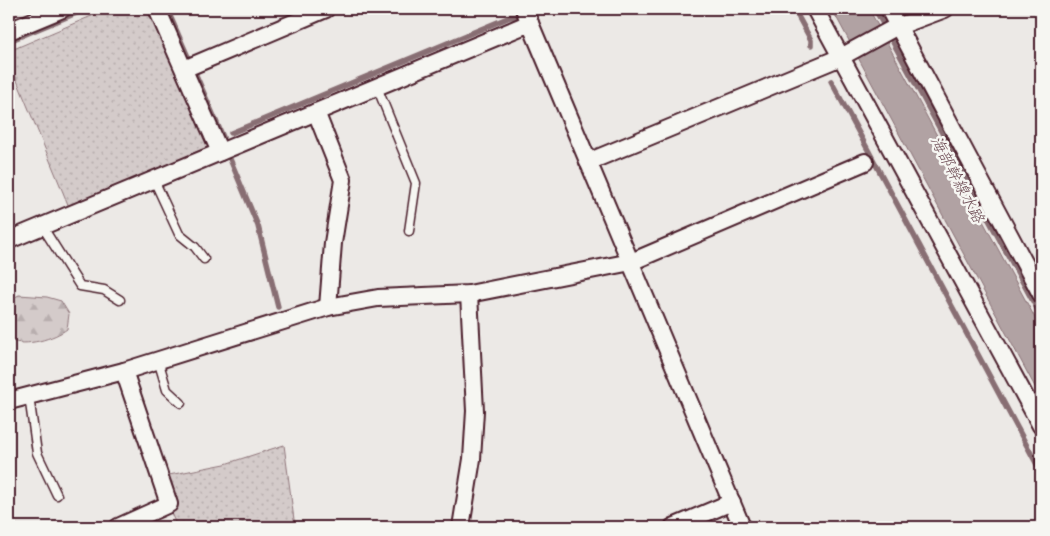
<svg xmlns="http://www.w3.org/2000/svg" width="1050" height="536" font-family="'Shantell Sans','Klee One',sans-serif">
<defs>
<pattern id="grass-dots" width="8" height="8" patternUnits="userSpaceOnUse" patternTransform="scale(1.25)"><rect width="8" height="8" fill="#d4cbca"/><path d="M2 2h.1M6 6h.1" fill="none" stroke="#b8aeae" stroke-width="1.8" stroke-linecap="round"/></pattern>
<pattern id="forest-firs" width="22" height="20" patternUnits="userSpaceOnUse" patternTransform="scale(1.25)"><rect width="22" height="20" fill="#d4cbca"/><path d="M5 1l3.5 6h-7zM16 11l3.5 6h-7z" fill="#b8aeae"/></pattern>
</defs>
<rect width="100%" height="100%" fill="#ece9e6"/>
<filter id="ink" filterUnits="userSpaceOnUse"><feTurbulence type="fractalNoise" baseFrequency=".02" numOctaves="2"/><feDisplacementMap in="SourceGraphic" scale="10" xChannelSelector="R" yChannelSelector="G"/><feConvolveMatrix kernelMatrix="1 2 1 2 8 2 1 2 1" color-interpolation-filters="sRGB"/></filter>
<g filter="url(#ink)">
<g fill="url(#grass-dots)" stroke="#8f757a">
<path d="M108,9h46l58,136 -143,62 -60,-146v-10z"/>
<path d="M284,445l11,82h-118l-8,-19 -5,-32 61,-12z"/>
</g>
<path fill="url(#forest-firs)" stroke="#8f757a" d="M19,295l28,2 14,4 8,13 -2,15c-12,9 -42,19 -57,11l-1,-40z"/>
<path fill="#b1a2a3" stroke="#886e73" d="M832,9h37l172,320v69z"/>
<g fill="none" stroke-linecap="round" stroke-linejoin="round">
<g stroke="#886e73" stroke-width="5.5">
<path d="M167,9l22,50"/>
<path d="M794,9l17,31v5"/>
<path d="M875,9l166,307"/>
<path d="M9,41l77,-32"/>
<path d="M196,75l27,62"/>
<path d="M831,81l210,391"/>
<path d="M231,133l279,-116h7"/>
<path d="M230,159l28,67 20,81"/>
</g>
<g stroke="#4a1f2b" stroke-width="11">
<g id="lane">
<path d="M377,87l39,96 -7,48"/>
<path d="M154,180l25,54 16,13 9,12"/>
<path d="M42,226l38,60 24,4 16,10"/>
<path d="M158,360l9,30 14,13"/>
<path d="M29,396l8,57 20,42"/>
</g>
</g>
<g stroke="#4a1f2b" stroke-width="20">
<g id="street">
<path d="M157,9l63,143"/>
<path d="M524,9l218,518"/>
<path d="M815,9l226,417"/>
<path d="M889,9l152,285"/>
<path d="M9,31l53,-22"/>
<path d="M184,69l142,-60"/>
<path d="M316,112l27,68 -10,63 -5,64"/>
<path d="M588,162l253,-105 53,-29 51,-19"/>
<path d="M9,240l521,-217"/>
<path d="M9,401l115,-30 204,-64 50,-9 91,-4 162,-32 234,-100"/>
<path d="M118,527l51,-23 -45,-133"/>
<path d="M461,527l11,-68 3,-48 -6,-117"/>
<path d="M673,527l59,-25"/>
</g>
</g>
<use href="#lane" stroke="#f6f6f2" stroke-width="8"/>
<use href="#street" stroke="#f6f6f2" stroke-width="16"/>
</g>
</g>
<g text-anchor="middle" stroke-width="5" stroke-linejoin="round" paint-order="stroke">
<g font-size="16" font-style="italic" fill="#6e4d55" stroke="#f6f6f2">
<text transform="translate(958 179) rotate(62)" y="6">海部幹線水路</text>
</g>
</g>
<rect width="1050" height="536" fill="none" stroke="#f6f6f2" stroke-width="30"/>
<rect x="15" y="15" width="1020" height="506" fill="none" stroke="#4a1f2b" stroke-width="2" filter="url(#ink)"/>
</svg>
